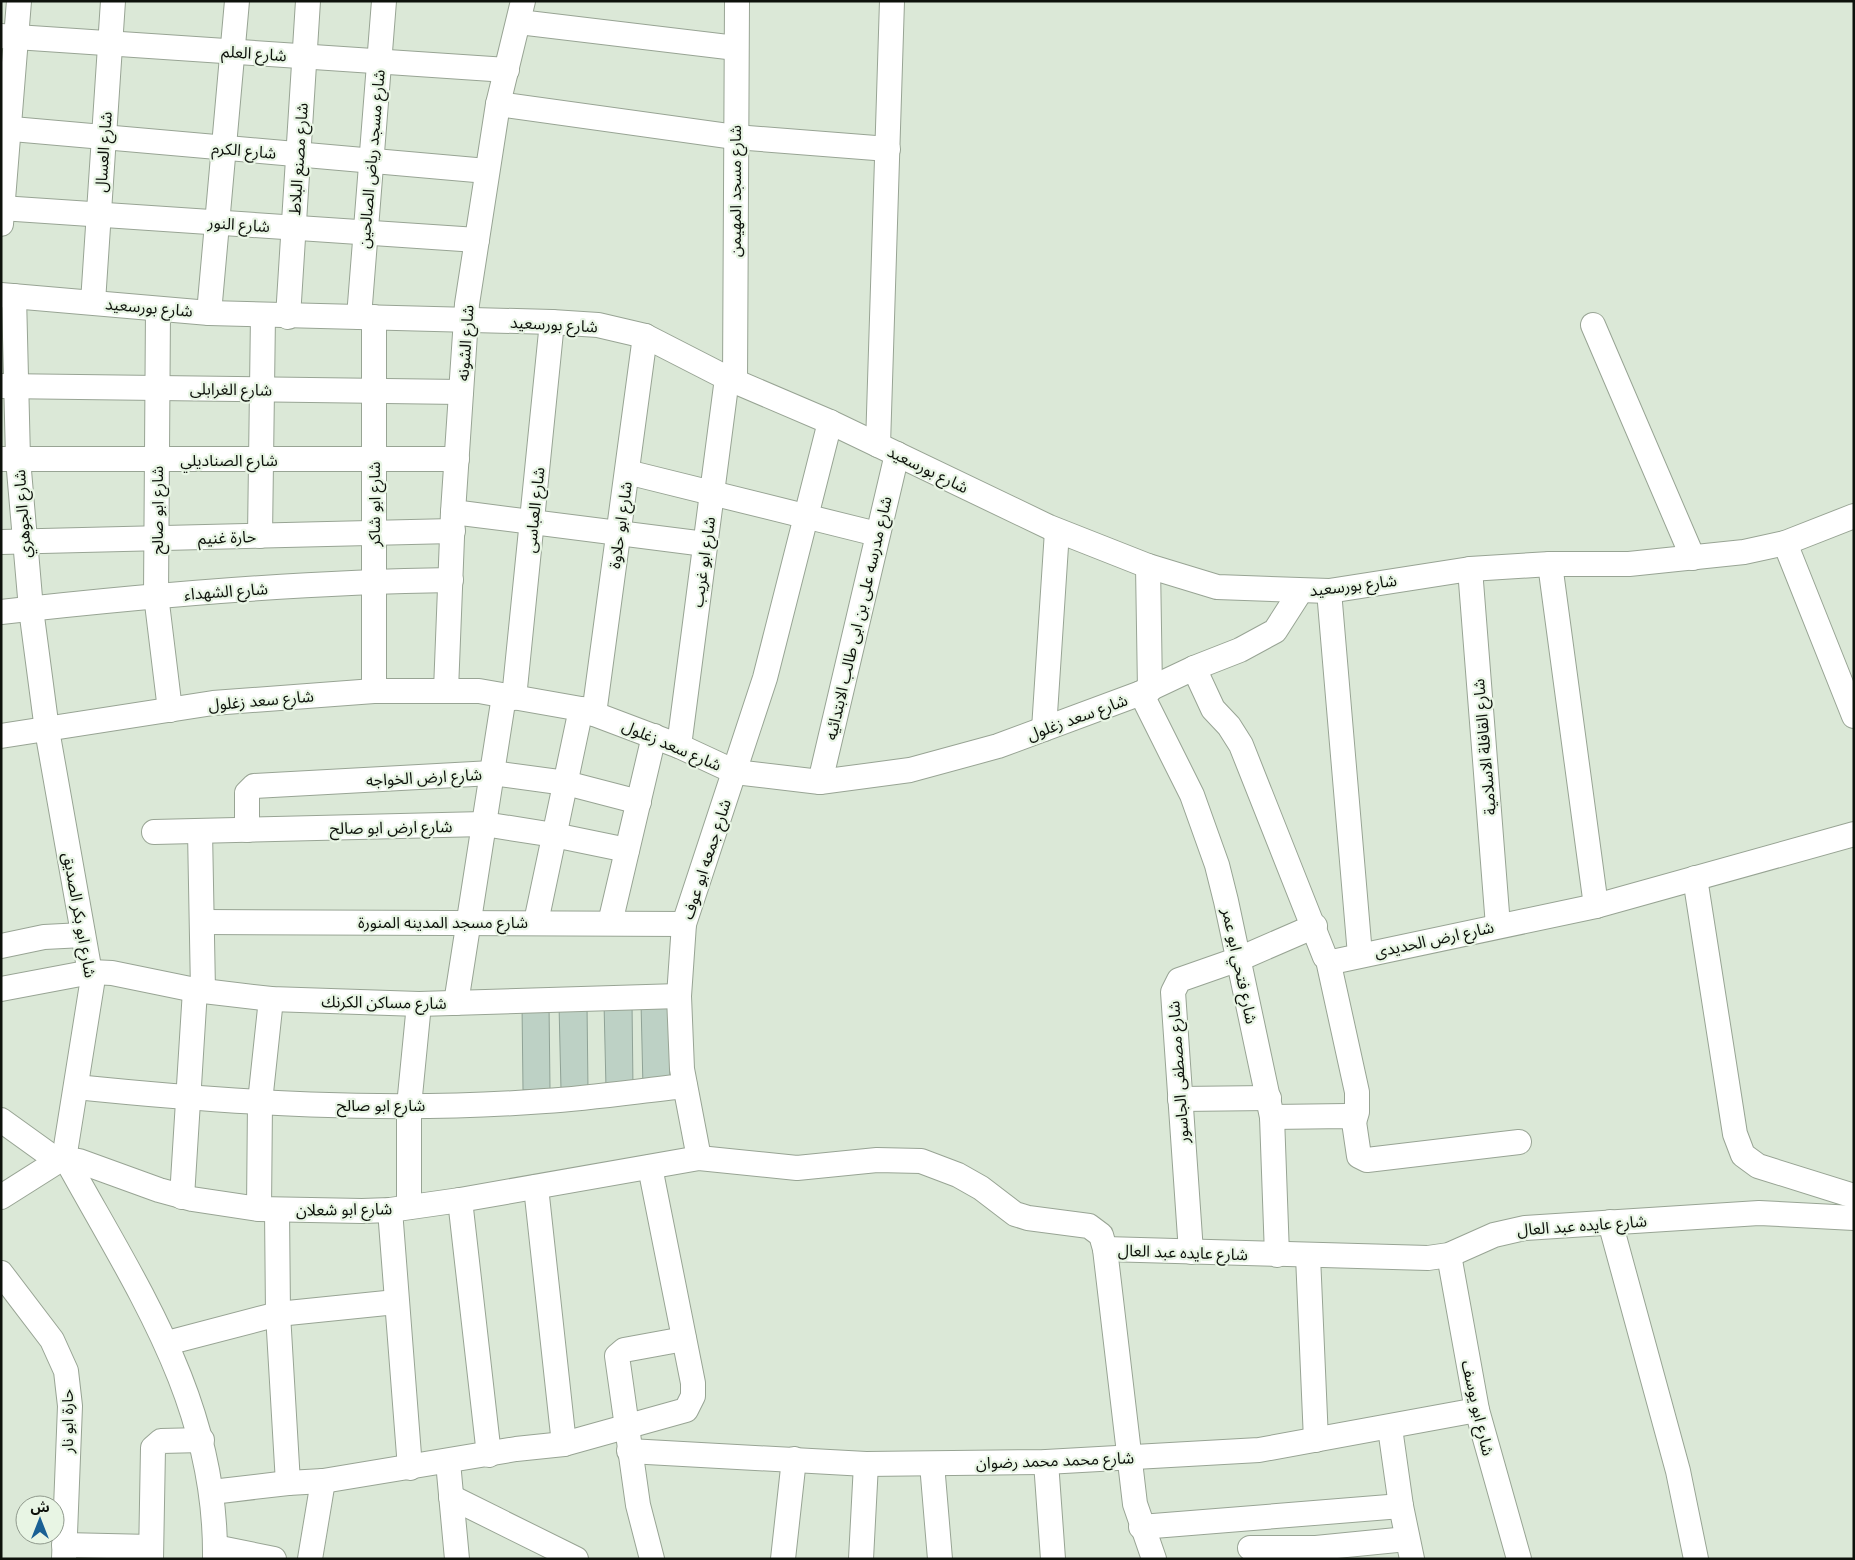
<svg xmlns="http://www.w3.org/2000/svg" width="1855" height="1560" font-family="Raleway,'Noto Sans Arabic',sans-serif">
<rect width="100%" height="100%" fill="#dbe8d7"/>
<g fill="#bdd1c5" stroke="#8ea195">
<path d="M632,1002l1,86h-27l-2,-85z"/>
<path d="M641,1002h28l1,85 -27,1z"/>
<path d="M522,1004h27l1,85 -27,1z"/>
<path d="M559,1004h28l1,86h-27z"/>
</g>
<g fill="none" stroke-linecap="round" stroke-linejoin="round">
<g stroke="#98a494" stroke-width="26">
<g id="minor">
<path d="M519,22l217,26"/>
<path d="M1,36l506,34"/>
<path d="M498,104l237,33 153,12"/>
<path d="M1,128l486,43"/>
<path d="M1,208l476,32"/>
<path d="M1,224l18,-223"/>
<path d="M1,295l208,18 343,9 46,3 47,11 82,42 103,44 219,105 99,39 69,21 112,4 141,-22 80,-5h79l115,-12 41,-9 69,-27"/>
<path d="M14,296l4,163 13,150 16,121 45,254 -28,175"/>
<path d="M93,302l20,-301"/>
<path d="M158,309l-2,286 14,115"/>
<path d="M209,313l28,-312"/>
<path d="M288,317l20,-316"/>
<path d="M359,317l25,-316"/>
<path d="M1593,325l100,233"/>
<path d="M735,381l2,-380"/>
<path d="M1,386l460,6"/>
<path d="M878,445l14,-444"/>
<path d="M1,459h456"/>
<path d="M627,472l250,62"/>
<path d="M453,512l252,32"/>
<path d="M260,536l3,-221"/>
<path d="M1,542l452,-11"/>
<path d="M1785,543l69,173"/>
<path d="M1550,564l46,342"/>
<path d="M1148,566l2,124"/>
<path d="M1470,569l28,357"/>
<path d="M1329,591l31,364"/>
<path d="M1,612c150,-17 299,-30 450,-32"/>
<path d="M1194,668l19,41 16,17 12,19 84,212 7,5 264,-56 258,-72"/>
<path d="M446,690l7,-178 14,-208 31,-200 25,-103"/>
<path d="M374,691v-374"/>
<path d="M1141,693l51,102 25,70 9,36 46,216 5,138"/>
<path d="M514,698l38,-376"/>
<path d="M594,714l51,-378"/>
<path d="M1044,729l13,-198"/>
<path d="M1,736l212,-33 161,-12h105l102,18 98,37 56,26 85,10 90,-12 88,-24 143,-53 53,-25 46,-18 35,-19 25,-39"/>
<path d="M679,746l48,-368"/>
<path d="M820,782l77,-328"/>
<path d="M247,830v-37l7,-7 238,-13 74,10 73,19"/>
<path d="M200,831l3,160"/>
<path d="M154,832l330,-8 70,11 73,15"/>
<path d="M1695,878l40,256 8,21 15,11 96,30"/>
<path d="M202,922l482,2"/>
<path d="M536,922l45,-213"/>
<path d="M610,923l44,-187"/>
<path d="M1,946l43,-9 39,-2"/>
<path d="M1328,960l29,132v20l-3,10"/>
<path d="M1,989l90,-17 21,1 83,17 76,9 148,5 260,-8"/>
<path d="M456,1003l48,-307"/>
<path d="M76,1087c156,16 313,26 469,14 47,-3 93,-10 140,-15"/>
<path d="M1180,1099l89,-1"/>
<path d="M1272,1117l75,-1 7,6 5,34 8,4 152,-18"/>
<path d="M1,1120l57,41"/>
<path d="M699,1158l-17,-89 -3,-73 5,-72 81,-246 65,-256"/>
<path d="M66,1159c72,131 151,244 149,400"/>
<path d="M536,1187l28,257"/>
<path d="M1,1197l57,-36 8,-2 13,2 80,29 33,9 67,10 103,2 28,-1 70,-10 239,-42 98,10 80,-8 44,1 37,14 23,13 34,26 13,4 61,8 12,9 4,14 30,255 19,55"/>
<path d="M182,1197l13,-207"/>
<path d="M460,1200l29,255"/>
<path d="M409,1207v-101l10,-102"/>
<path d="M259,1209l1,-107 11,-103"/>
<path d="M277,1210l1,104 10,169"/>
<path d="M390,1210l20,258"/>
<path d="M1610,1222l68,249 18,88"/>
<path d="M1105,1249l323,9 21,-3 45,-20 31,-7 234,-15 95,5"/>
<path d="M1191,1252l-18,-260 6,-12 60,-21 76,-33"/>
<path d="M1449,1255l28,155 42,149"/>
<path d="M1308,1256l8,184"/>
<path d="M1,1273l51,67 14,31 4,35 -6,153"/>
<path d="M167,1343l111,-29 118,-12"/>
<path d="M1390,1428l11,78 11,53"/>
<path d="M629,1451l237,13 180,-2 213,-12 218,-40"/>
<path d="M448,1462l9,97"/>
<path d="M1046,1462l7,97"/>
<path d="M932,1464l8,95"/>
<path d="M212,1492l76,-9 35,-2 193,-32 48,-5 122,-34 7,-14v-13l-43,-216"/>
<path d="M451,1497l125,62"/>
<path d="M1141,1527l260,-21"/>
<path d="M64,1545l87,2"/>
<path d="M215,1547l59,12"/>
<path d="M1250,1548h66l91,-9"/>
<path d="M151,1559l2,-111 8,-7 41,-1"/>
<path d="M310,1559l13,-78"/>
<path d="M652,1559l-14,-54 -21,-149 7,-6 60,-11"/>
<path d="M783,1559l11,-100"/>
<path d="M861,1559l5,-95"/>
</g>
</g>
<use href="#minor" stroke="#fff" stroke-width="24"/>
</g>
<g text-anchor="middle" stroke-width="4.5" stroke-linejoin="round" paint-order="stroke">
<g font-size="16" fill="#0d110b" stroke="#e8f5e4">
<text transform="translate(254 53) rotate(4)" y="6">شارع العلم</text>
<text transform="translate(244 150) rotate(5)" y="6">شارع الكرم</text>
<text transform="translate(103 152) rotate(-86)" y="6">شارع العسال</text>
<text transform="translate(298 159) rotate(-86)" y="6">شارع مصنع البلاط</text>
<text transform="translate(371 159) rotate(-85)" y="6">شارع مسجد رياض الصالحين</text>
<text transform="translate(735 191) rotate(-90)" y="6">شارع مسجد المهيمن</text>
<text transform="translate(239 224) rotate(4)" y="6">شارع النور</text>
<text transform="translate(149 307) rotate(5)" y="6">شارع بورسعيد</text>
<text transform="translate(554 324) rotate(3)" y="6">شارع بورسعيد</text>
<text transform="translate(465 343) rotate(-86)" y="6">شارع الشونه</text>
<text transform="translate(231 389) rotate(1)" y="6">شارع الغرابلى</text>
<text x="229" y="466">شارع الصناديلي</text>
<text transform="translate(928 469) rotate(26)" y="6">شارع بورسعيد</text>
<text transform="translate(374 504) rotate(-90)" y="6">شارع ابو شاكر</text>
<text transform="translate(157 510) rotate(-90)" y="6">شارع ابو صالح</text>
<text transform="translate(534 510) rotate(-84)" y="6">شارع العباسى</text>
<text transform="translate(22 514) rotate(-94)" y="6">شارع الجوهري</text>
<text transform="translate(620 525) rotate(-82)" y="6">شارع ابو حلاوة</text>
<text transform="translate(227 537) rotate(-2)" y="6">حارة غنيم</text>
<text transform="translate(703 562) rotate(-82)" y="6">شارع ابو غريب</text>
<text transform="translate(1353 585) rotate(-7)" y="6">شارع بورسعيد</text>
<text transform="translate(226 591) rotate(-4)" y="6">شارع الشهداء</text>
<text transform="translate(858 618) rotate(-77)" y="6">شارع مدرسه على بن ابى طالب الابتدائيه</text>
<text transform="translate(261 700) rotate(-5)" y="6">شارع سعد زغلول</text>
<text transform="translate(1077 717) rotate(-20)" y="6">شارع سعد زغلول</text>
<text transform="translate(672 745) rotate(23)" y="6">شارع سعد زغلول</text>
<text transform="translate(1484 747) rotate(-95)" y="6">شارع القافلة الاسلامية</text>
<text transform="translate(424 777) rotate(-3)" y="6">شارع ارض الخواجه</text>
<text transform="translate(391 827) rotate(-1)" y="6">شارع ارض ابو صالح</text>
<text transform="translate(706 859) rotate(-72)" y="6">شارع جمعه ابو عوف</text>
<text transform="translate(80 915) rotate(80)" y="6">شارع ابو بكر الصديق</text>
<text x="443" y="928">شارع مسجد المدينه المنورة</text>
<text transform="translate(1434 939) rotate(-12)" y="6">شارع ارض الحديدى</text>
<text transform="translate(1240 966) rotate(78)" y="6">شارع فتحي ابو عمر</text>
<text transform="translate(384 1002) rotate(1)" y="6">شارع مساكن الكرنك</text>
<text transform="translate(1178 1072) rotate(-94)" y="6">شارع مصطفى الجاسور</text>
<text x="381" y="1111">شارع ابو صالح</text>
<text transform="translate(344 1209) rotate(-1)" y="6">شارع ابو شعلان</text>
<text transform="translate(1582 1225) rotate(-4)" y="6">شارع عايده عبد العال</text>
<text transform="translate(1183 1252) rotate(2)" y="6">شارع عايده عبد العال</text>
<text transform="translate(1478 1408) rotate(77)" y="6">شارع ابو يوسف</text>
<text transform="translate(67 1421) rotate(-90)" y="6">حارة ابو نار</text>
<text transform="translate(1055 1460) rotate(-2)" y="6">شارع محمد محمد رضوان</text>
</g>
</g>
<rect width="1855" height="1560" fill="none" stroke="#0d110b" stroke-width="5"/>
<g transform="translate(40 1520)"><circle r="24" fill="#e8f5e4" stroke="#909a8d"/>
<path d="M0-4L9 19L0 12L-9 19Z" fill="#196094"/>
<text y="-8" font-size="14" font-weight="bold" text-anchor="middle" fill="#0d110b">ش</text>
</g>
</svg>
